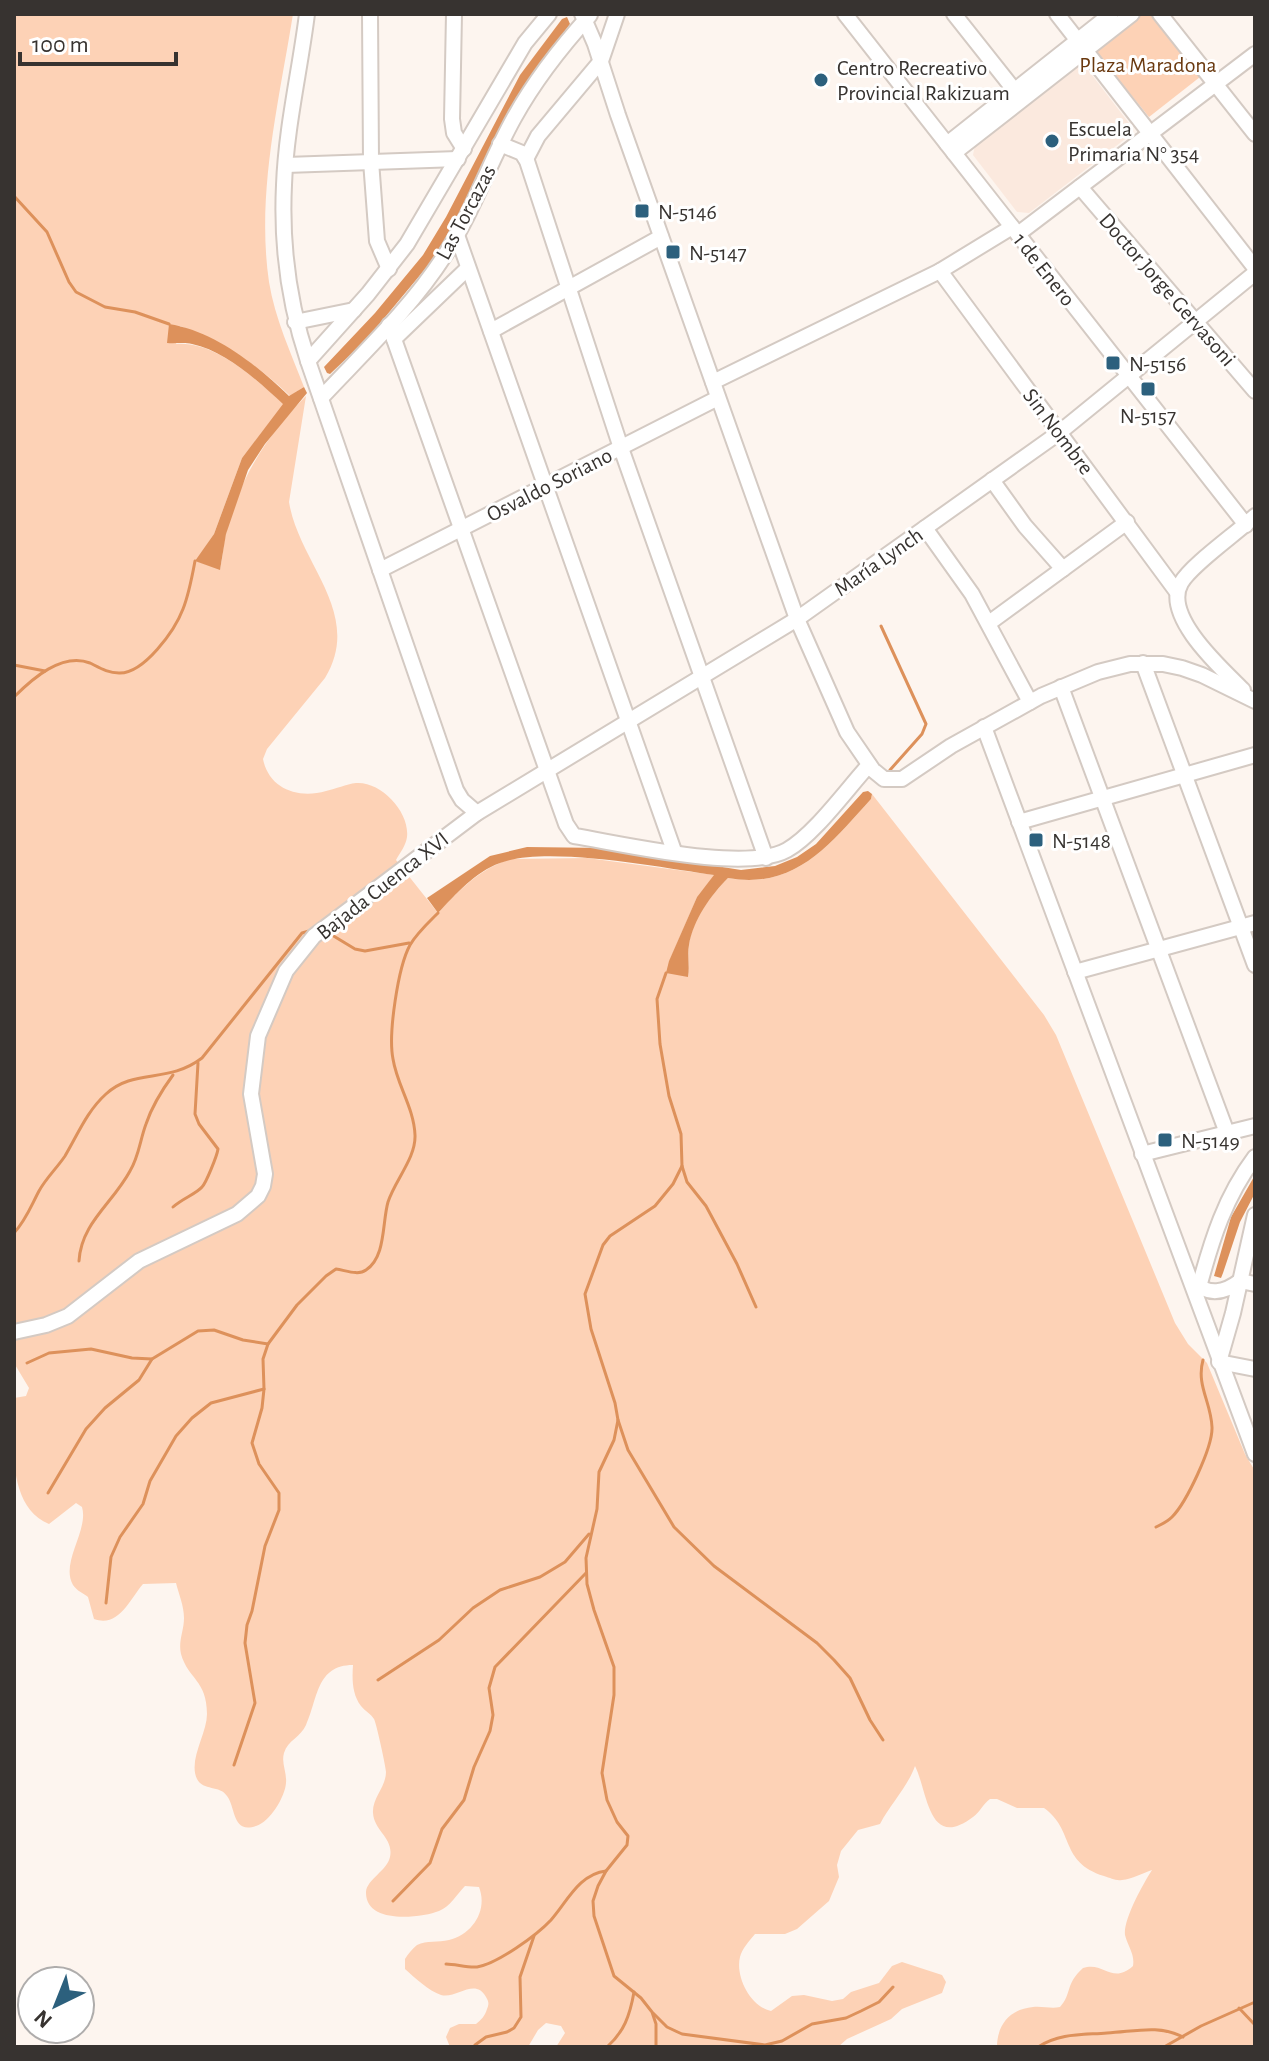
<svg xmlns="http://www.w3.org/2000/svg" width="1269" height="2061" font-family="'Alegreya Sans',sans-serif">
<rect width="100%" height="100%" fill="#fdf5ef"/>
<path fill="#fbe9de" d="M1076,66h9l47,61 -3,9 -100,77 -12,-1 -44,-57 2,-10z"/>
<g fill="#fdd2b6">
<path d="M14,14h279c-14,88 -37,179 -24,268 6,37 22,71 35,105l-14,9c-33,-32 -68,-53 -110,-70l-4,18c40,-3 79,35 108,60l-42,54 -28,76 -18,27 24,8c3,-12 3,-24 6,-36 13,-54 41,-98 80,-137l-17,106c10,62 75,111 36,176l-58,71 -4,10c6,30 35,40 63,32 10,-2 20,-7 30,-8 25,-2 54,29 51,54 -1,8 -7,16 -11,23l42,53c21,-23 43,-45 73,-54l76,-1 128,17 -18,22 -28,65 19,15c2,-11 -1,-21 1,-32 3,-25 22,-50 39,-67 68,12 102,-34 143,-79l1,-5 172,221 12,20 119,288 13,21 19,19 38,91 10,17v576h-258c0,-22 13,-38 36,-40 10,-1 18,2 27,0 12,-13 5,-23 23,-39 21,-7 29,17 50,-2 2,-12 -5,-19 -8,-31 -2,-15 18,-51 27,-65 -9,3 -20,9 -30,10 -7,1 -11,-2 -18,-4 -45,-14 -29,-46 -60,-68h-27l-20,-9h-7c-7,5 -10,13 -17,18 -45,34 -45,-25 -58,-51 -8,22 -24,37 -35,58l-22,6 -17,21 -4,14 2,12 -10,24 -32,28 -12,5h-30c-6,7 -13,15 -15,23 -5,20 11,50 31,54l21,-15 12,-1 28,6 11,-2 8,-7 28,-9 13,-17 10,-4 40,13 4,7 -4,11 -40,16 -11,10 -44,20 -9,8h-282l9,-14 -4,-7 -15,-3 -8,7 -10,17h-78l-4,-10 4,-9 9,-4h17c5,-4 9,-8 11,-15 2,-5 2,-7 -1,-12 -11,-20 -29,2 -45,-2 -12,-4 -27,-18 -36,-26v-10c3,-5 7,-10 12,-14 10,-5 21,-2 32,-5 24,-6 39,-30 30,-53l-14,-1c-8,8 -15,21 -26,25 -18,7 -74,14 -73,-19 1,-13 21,-21 24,-35 4,-19 -16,-26 -17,-44 -1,-15 13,-26 13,-41 0,-5 -10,-50 -12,-53 -3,-5 -9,-8 -13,-13 -9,-12 -9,-27 -8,-41 -37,0 -35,34 -47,60 -5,12 -18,15 -22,28 -3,10 3,19 2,30 -1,14 -16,39 -30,43 -24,8 -20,-18 -29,-30 -7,-11 -24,-5 -30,-17 -9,-19 10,-45 10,-65 0,-34 -19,-35 -26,-60 -3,-13 3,-23 3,-36 0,-12 -5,-23 -8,-35l-33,1c-13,15 -24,44 -49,35l-6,-22c-5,-4 -11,-6 -15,-12 -13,-22 16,-55 9,-78l-6,-4 -27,21c-44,-18 -35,-87 -35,-126l12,-2 3,-8 -15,-25z"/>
<path d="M1136,14h15l49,63 -51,40 -56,-69z"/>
</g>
<g fill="#dd915b">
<path d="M567,17l3,7 -36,50 -80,151 -23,37 -65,78 -36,34 -3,-1 -3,-6 51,-54 48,-58 23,-38 74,-142 42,-56z"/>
<path d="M169,324c45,7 88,41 120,72l15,-9 3,6 -42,51 -17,26 -22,64 -6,36 -25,-9 19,-27 28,-76 41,-54c-24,-22 -57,-53 -91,-60 -8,-2 -17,0 -25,-1z"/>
<path d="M868,791l4,3 -1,5c-41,45 -75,91 -143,79 -17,17 -35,42 -39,67 -2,10 1,21 -1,32l-22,-4 3,-12 28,-64 17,-22c-51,-7 -168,-30 -214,-12 -25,9 -44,31 -62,50l-11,-15 63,-42 37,-9 77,1 137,22 34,-4 22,-9 19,-13 47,-52z"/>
<path d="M1255,1175v18l-15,29 -17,51 -2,5 -7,-2 17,-59z"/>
</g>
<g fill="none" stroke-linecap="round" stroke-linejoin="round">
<g stroke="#dd915b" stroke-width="3">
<path d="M14,196l33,36 22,50 7,10 29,15 30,5 34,12"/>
<path d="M881,626l45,98 -4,10 -32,36"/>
<path d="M14,665l31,6"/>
<path d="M14,697c18,-18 48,-45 76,-34 10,5 18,10 29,10 25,1 56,-43 64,-64 6,-15 9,-32 12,-48"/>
<path d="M327,932l28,17 10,2 44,-8"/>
<path d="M666,973l-9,26 3,45 9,52 12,38 1,32 5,16 19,24 31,58 19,43"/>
<path d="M173,1207c10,-9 23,-13 29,-20 4,-4 15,-31 16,-38l-19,-25 -4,-10 3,-51"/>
<path d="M14,1233c12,-13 17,-27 25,-42 7,-13 18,-23 26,-35 13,-22 22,-45 41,-62 28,-26 62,-10 96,-36l100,-125 14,-4"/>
<path d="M79,1261c2,-38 34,-58 51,-90 9,-15 10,-31 16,-47 6,-18 16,-34 27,-49"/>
<path d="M27,1363l22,-10 42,-4 41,9 20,1 46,-28 16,-1 29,10 25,4"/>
<path d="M618,1420l10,30 46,77 40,39 103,77 17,17 16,18 20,42 13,20"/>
<path d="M48,1493l38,-64 19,-21 34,-28 13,-21"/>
<path d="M1156,1527c6,-3 11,-5 16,-10 14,-14 41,-70 40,-90 -1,-25 -16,-42 -9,-67"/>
<path d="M106,1603l5,-46 9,-20 23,-33 7,-23 26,-45 16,-18 19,-15 53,-14"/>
<path d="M378,1680l61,-40 34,-32 27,-18 40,-13 25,-15 24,-28"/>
<path d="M234,1765l21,-62 -10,-60 2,-18 5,-14 13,-65 14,-36v-17l-20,-29 -7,-21 10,-35 2,-19 -1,-30 5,-15 29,-39 29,-29 10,-7c9,1 22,7 30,1 20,-13 16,-47 22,-68 7,-22 28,-44 27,-67 -1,-27 -18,-50 -22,-76 -5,-25 5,-92 17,-114 7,-12 18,-22 28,-32"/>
<path d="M393,1901l37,-38 12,-34 22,-29 10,-33 16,-36 3,-16 -4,-27 6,-21 91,-94"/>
<path d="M446,1964c9,0 22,4 31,3 20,-3 60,-32 74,-47 16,-18 28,-46 55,-49"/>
<path d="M1239,2008l16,17"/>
<path d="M653,2013l14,14 15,7 83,11 17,-4 30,-17 34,-6 15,-7 18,-9 14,-15"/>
<path d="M475,2045l11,-8 21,-5 7,-4 7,-11 -1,-40 14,-41"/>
<path d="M607,2047c17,-15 23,-32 27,-55"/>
<path d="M656,2047v-23l-4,-12 -11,-14 -27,-22 -20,-60 -1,-15 5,-15 8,-15 21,-26 1,-9 -11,-14 -10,-22 -5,-27 12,-78v-28l-20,-57 -7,-26 -1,-26 11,-49 2,-37 15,-32 4,-20 -3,-17 -24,-74 -6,-35 18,-49 7,-9 45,-30 18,-22 9,-18"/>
<path d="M1038,2047c22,-14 44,-12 69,-14 26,-1 51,-9 76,4"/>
<path d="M1164,2047l37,-21 54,-24"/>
</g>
<g stroke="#d4cac3" stroke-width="18">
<g id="minor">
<path d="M307,14c-7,56 -21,114 -23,171 -3,61 5,119 24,176l148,429 6,10 15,13"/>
<path d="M370,14l1,147 6,80 12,28"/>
<path d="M454,14l-2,105 2,14 10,16"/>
<path d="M582,14l13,30 23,71 179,504 50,113 26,38 11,9h18l49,-33 90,-50 57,-24 32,-8h33l19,4 20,7 53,26"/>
<path d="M845,14l401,511"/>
<path d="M954,14l61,77"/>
<path d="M1057,14l198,254"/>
<path d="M1160,14l95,120"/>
<path d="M500,144l22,9 5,8 94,287 145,410"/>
<path d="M947,144l164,-130"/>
<path d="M954,153l178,-139"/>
<path d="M526,159l12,-23 63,-75 16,-47"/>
<path d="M286,165l172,-6"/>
<path d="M1080,187l175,204"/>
<path d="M1018,234l237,-180"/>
<path d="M457,235l217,616"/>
<path d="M940,271l237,321"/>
<path d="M295,322l59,-12"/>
<path d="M389,325l177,499 8,12c50,8 172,37 213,14 27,-15 60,-61 82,-85"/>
<path d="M491,331l170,-94"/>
<path d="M394,339l74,-71"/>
<path d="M308,361l60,-67 39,-50 118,-201 24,-29"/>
<path d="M713,382l227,-111 72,-44"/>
<path d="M321,398c43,-46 90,-90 124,-143 28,-43 44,-92 69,-137 21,-38 47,-71 76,-103"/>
<path d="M992,480l33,46 38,43"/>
<path d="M925,528l47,66 58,108"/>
<path d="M380,570l338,-172"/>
<path d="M989,623l138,-101"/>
<path d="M1143,663l112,302"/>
<path d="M1061,687l166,446"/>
<path d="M1243,690c-21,-21 -81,-74 -62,-107 10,-18 56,-50 74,-67"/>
<path d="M984,727l271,727"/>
<path d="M1019,822l236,-67"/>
<path d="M1075,972l180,-49"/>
<path d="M1142,1154l113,-28"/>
<path d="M1255,1215l-22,98 -14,49 36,7"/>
<path d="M1194,1282c15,14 30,11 46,-1l15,3"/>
<path d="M1199,1287c13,-48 26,-90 56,-130"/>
<path d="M14,1332l32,-7 22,-9 71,-55 98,-47 21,-18 5,-10 2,-12 -14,-80 7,-58 28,-65 28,-35 163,-123 320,-194 263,-187 195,-159"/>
</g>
</g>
<use href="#minor" stroke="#fff" stroke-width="14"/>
</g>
<g fill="#2c607d" stroke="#fff" stroke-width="3">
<circle cx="821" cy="80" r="8"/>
<circle cx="1052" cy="141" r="8"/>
<rect x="634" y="203" width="16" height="16" rx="4"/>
<rect x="665" y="244" width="16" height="16" rx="4"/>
<rect x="1105" y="355" width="16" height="16" rx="4"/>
<rect x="1140" y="381" width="16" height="16" rx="4"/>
<rect x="1028" y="832" width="16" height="16" rx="4"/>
<rect x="1157" y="1132" width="16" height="16" rx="4"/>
</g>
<g text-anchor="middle" stroke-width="6" stroke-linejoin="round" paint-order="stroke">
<g font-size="22" fill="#6a390f" stroke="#fff">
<text x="1148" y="72">Plaza Maradona</text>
</g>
<g font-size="22" fill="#373330" stroke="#fff" text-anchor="start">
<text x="837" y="75">Centro Recreativo<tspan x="837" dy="25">Provincial Rakizuam</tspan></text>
<text x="1068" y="136">Escuela<tspan x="1068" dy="25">Primaria N° 354</tspan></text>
<text x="658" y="219">N-5146</text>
<text x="689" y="260">N-5147</text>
<text x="1129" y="371">N-5156</text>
<text x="1148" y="423" text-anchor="middle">N-5157</text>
<text x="1052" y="848">N-5148</text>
<text x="1181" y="1148">N-5149</text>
</g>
<g font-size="22" fill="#373330" stroke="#fff">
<text transform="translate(465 212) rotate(-62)" y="8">Las Torcazas</text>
<text transform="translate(1045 269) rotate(52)" y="8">1 de Enero</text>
<text transform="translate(1168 289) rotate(49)" y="8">Doctor Jorge Gervasoni</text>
<text transform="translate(1059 431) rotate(53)" y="8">Sin Nombre</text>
<text transform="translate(549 484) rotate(-27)" y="8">Osvaldo Soriano</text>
<text transform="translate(878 561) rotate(-35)" y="8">María Lynch</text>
<text transform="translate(382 885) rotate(-38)" y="8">Bajada Cuenca XVI</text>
</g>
</g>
<rect width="1269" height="2061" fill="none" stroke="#373330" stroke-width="32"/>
<g transform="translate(56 2005) rotate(223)"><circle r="38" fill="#ffffff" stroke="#afadac" stroke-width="2"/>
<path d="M0-6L14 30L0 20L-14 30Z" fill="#2c607d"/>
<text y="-12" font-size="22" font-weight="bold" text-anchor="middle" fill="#373330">N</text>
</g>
<path d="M20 52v12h156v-12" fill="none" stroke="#373330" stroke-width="4"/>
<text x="32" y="52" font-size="24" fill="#373330" stroke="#ffffff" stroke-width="6" paint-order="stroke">100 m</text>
</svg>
